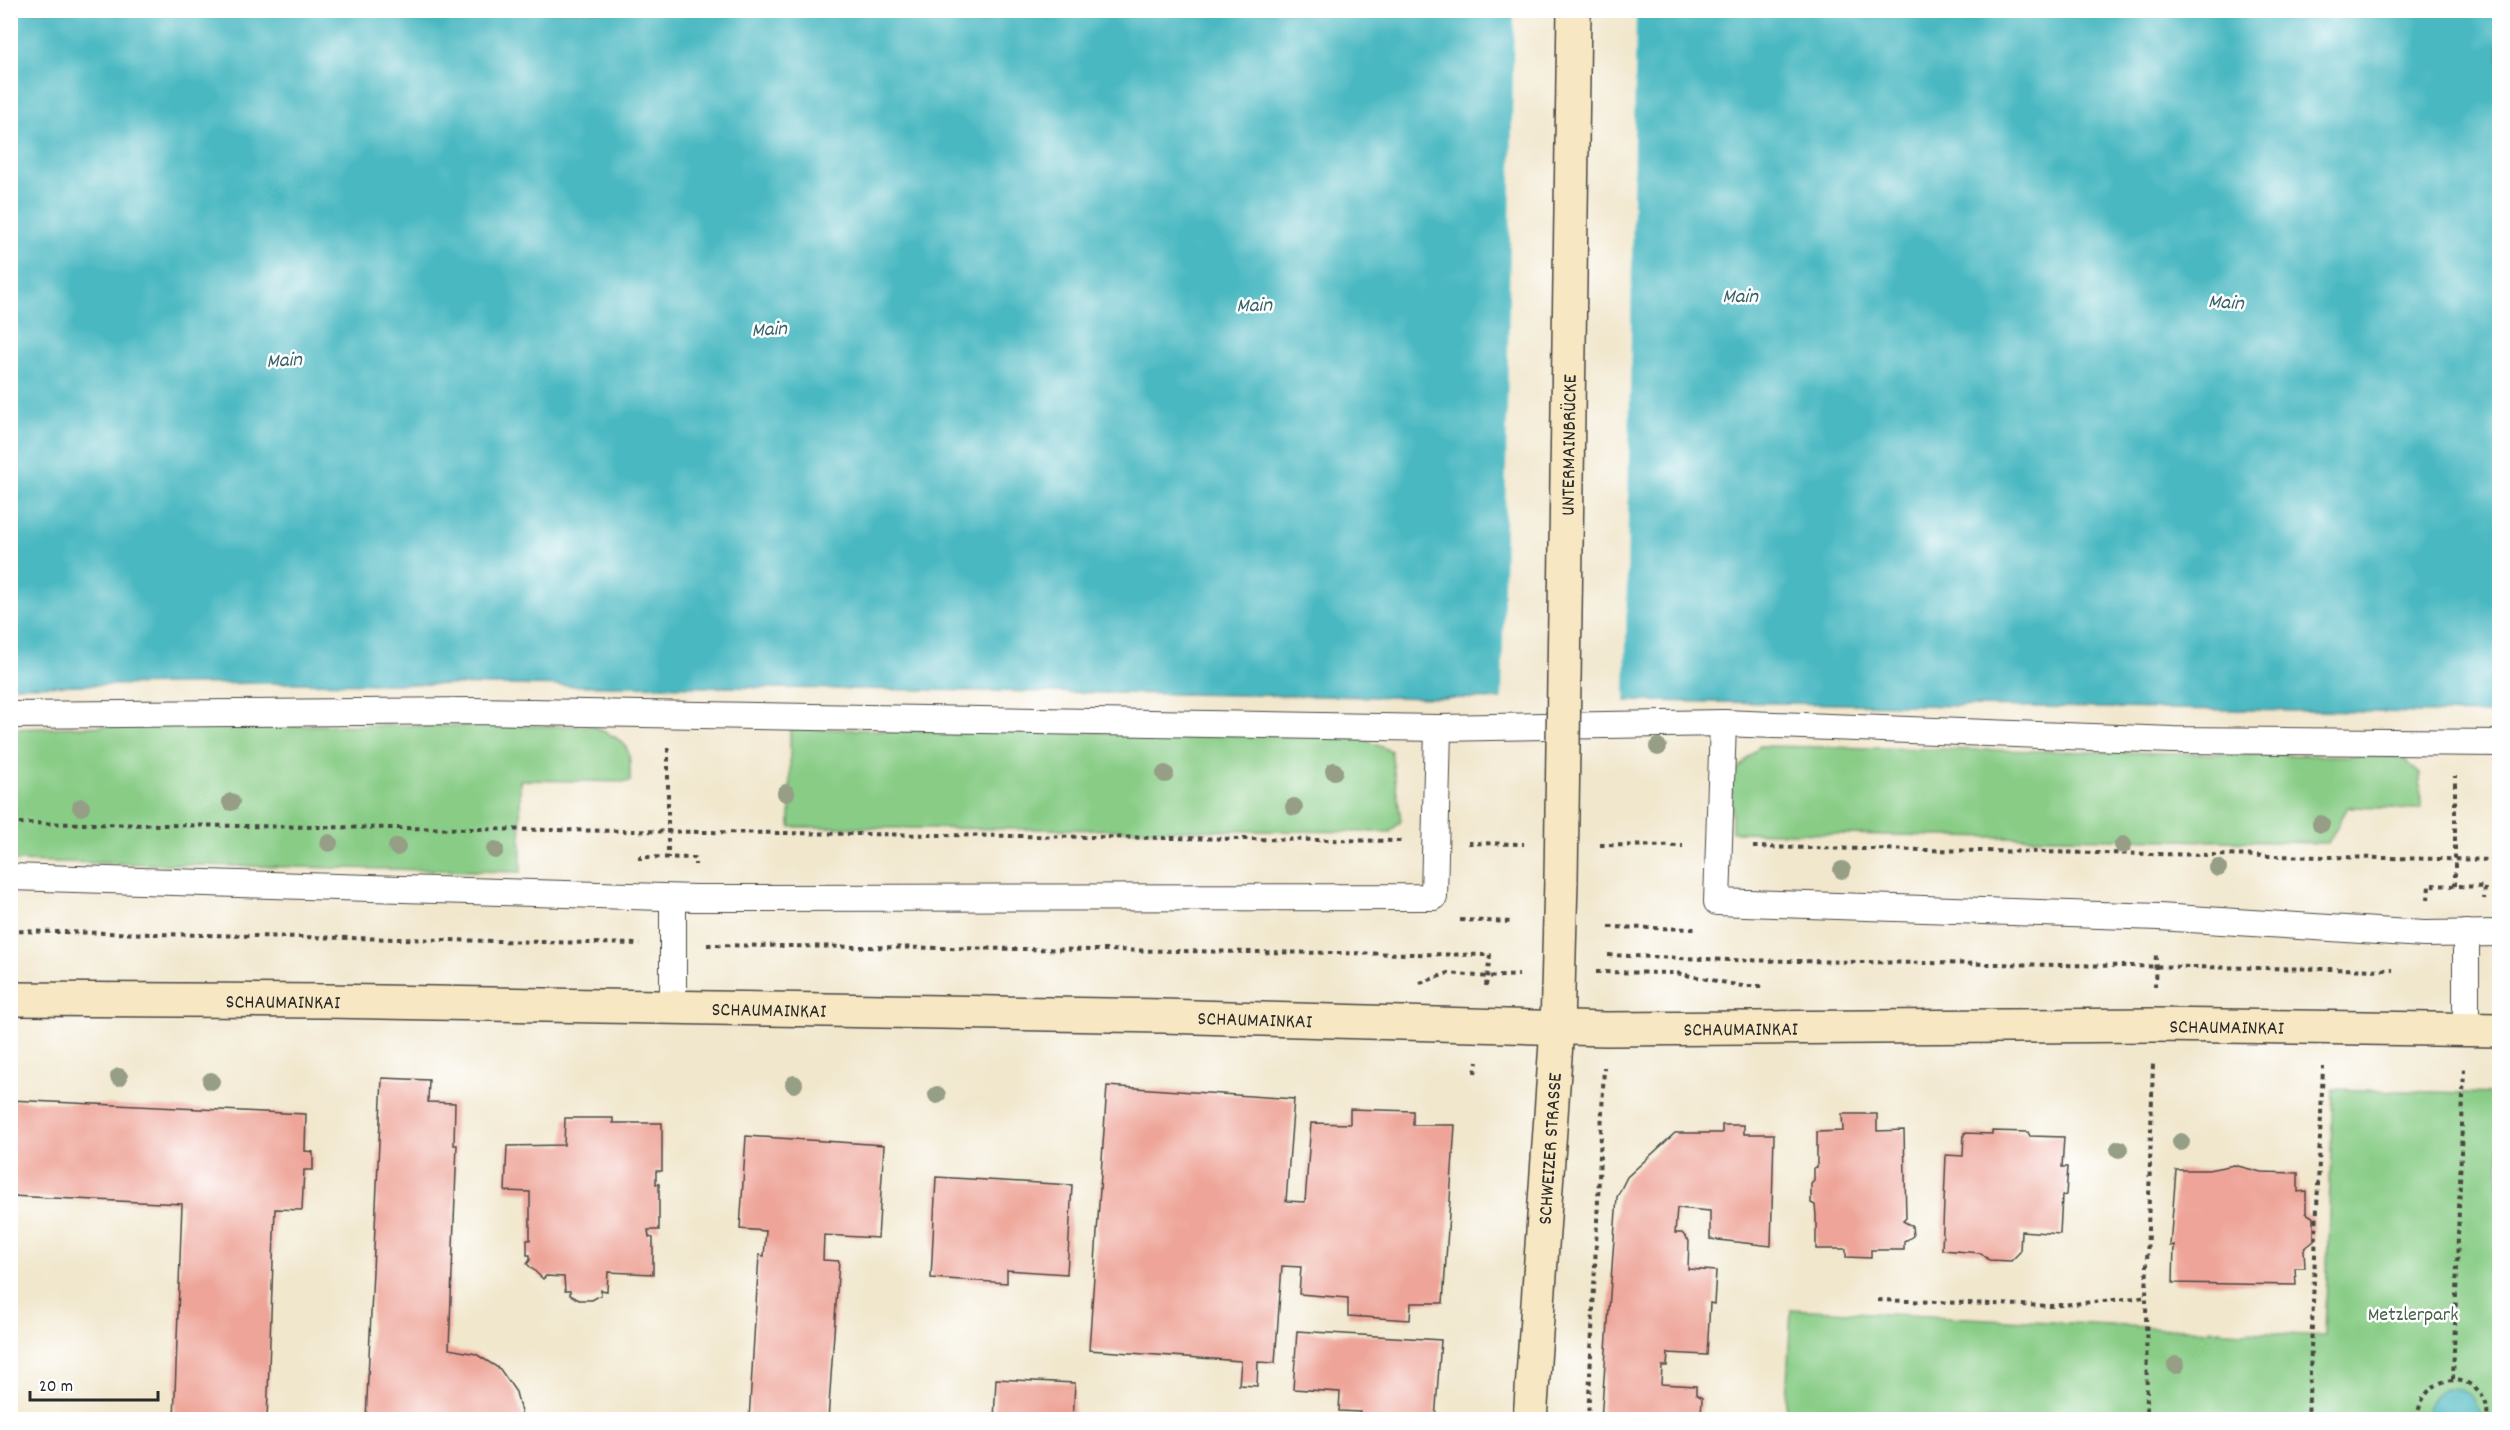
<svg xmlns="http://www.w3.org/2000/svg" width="2510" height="1430" font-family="Dekko,sans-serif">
<rect width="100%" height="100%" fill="#fff"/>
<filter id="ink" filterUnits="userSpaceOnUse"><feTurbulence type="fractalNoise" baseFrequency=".0167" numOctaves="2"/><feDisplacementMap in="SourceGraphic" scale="12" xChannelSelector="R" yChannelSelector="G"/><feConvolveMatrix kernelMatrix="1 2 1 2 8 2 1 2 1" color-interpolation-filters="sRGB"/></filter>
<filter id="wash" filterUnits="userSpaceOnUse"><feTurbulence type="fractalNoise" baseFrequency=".008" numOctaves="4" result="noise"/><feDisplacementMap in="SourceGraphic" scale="24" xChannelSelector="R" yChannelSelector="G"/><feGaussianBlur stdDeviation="1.35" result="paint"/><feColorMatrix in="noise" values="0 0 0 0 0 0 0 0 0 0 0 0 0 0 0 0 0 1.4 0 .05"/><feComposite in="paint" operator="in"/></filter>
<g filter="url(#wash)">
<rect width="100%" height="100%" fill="#f1e7cd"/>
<g fill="#88cc86" stroke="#5a7c58" stroke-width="1.5">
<path d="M144,725l448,1c36,17 39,16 38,56l-110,-2 1,92 -510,-11 -1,-132z"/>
<path d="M790,729l564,6 37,16 10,70 -11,11 -600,-5z"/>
<path d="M1759,746l643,11 18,17 1,35 -73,-2 -20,36 -596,-11 -1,-56z"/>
<path d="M2333,1089l166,5v325l-714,1 6,-111 534,27z"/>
</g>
<g fill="#49b8c1" stroke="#3a7276" stroke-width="1.5">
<path d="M10,11h2489v703l-1779,-27 -436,-4 -273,3z"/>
<path d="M2446,1389c20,-1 34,9 33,30h-52c-2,-14 6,-24 19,-30z"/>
</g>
<path fill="#f1e7cd" d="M1514,11h122l-11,692 -123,-1z"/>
<g id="blocks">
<g fill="#eea498">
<path d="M382,1078l47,2 -1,22 27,1 -1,42h3l-8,204 27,5 24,15 16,23 7,28h-157z"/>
<path d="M1107,1086l187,13 -8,102 19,1 6,-79 39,1v-15l63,2v14h42l-12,178h-32l-1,17 -62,-4v-18l-49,-4 2,-27 -19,-1 -7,97 -17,-1 -1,24 -18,-1 2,-24 -152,-11z"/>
<path d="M10,1100l296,14 -1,37 8,1v18h-9l-2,40 -27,-1 -8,211h-93l8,-216 -172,-8z"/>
<path d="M1842,1114h35v17l27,-1 2,88 -3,3 9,5 1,10 -9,6v8h-33v8l-25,-1v-8h-30v-34l-1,-10 -4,-2v-19l3,-3v-13l3,-1v-35l26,-1z"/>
<path d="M565,1118h48v5h49v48h-6v13h3v46h-11l1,7 4,1v36l-45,-2 -1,19 -6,-1v5l-9,5h-13l-9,-5v-4h-5l-1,-14 -18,-1 -3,3 -16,-15 3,-4v-5h-3v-15h3v-48l-25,-1 2,-45 57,-1z"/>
<path d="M1722,1125h22v9h30l-3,112 -61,-7v-28l-33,-3 -2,25h7l7,8 -1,28 28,2 -2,33 -4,-1 -3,52 -39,-2 -1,13h-5l-1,18 35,2v8l6,4 -1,17 -8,5h-92l16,-223 10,-20 48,-44h47z"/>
<path d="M1992,1131l36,1 2,4 34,1 -2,30h6l-2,28 -4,1 -2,38 -39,-3 -1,21 -9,9 -22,-1 -8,-7 -39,-3 4,-95 17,1 1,-23 28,1z"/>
<path d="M746,1136l138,9 -6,93 -54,-3 -1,25 16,1 -11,159h-79l10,-165 5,1 2,-25 -26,-2z"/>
<path d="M2234,1165l27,7 37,1v19l8,-1v22l8,5v23l-10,8 1,19h-10l1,17 -123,-2 1,-38 -4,1 6,-76h32z"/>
<path d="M936,1177l136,8 -5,89 -60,-4v13l-76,-5z"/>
<path d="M1297,1331l144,9 -6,80h-75v-8l-21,-1 1,-19 -47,-3z"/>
<path d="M996,1379l79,4 -2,37h-79z"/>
</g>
</g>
</g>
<g filter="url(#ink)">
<use href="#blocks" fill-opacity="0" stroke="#494743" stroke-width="1.5"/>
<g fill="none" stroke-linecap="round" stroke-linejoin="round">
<g stroke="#494743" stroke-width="28">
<g id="service">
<path d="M10,715l461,-4 967,17 285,-5 450,17 327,3"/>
<path d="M1723,723l-6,179 442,15 265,17 76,-1"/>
<path d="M10,877l685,21 739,-1 4,-169"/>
<path d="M673,1008v-110"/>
<path d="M2466,1029v-96"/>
</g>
</g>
<g stroke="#494743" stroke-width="36">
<g id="secondary">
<path id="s1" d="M10,999l316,2 837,15 443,13 548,-4 346,5"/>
<path id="s2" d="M1530,1420l27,-392 4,-148"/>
</g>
</g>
<g stroke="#494743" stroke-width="4" stroke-dasharray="4.5 4.5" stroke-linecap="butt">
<path d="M668,748v110"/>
<path d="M10,823l1391,18"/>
<path d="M1468,843l56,1"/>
<path d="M1600,845l83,1"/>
<path d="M1753,847l747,13"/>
<path d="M640,860v-3l55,1v7"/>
<path d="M2455,886v-110"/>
<path d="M2428,900l1,-15 56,2 -1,12"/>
<path d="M1460,920l53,2"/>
<path d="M1609,927l86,2"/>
<path d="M10,931l630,13"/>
<path d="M707,945l783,10 -4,31"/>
<path d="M1608,955l120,5 665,10"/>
<path d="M1596,972l80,1 66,13h22"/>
<path d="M1420,983l29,-10 38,4 32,-2"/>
<path d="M2155,987l1,-35"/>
<path d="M1475,1073l2,-11"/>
<path d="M1878,1300l173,6 95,-9"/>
<path d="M2453,1379l11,-311"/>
<path d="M1588,1420l16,-353"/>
<path d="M2147,1420l-1,-123 7,-234"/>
<path d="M2308,1420l15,-353"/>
<path d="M2390,1420l27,-1c7,-58 76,-45 70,0h13"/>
</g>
<use href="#service" stroke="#fff" stroke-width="26"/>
<use href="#secondary" stroke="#f7e8c3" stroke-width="33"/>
<g stroke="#494743" stroke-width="36" stroke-linecap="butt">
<g id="secondary-bridge">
<path id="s3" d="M1561,880l13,-870"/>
</g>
</g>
<use href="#secondary-bridge" stroke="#f7e8c3" stroke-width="33"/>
</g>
<g fill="#969e86">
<circle cx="1658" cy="747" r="9"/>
<circle cx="1334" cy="771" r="9"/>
<circle cx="1165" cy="774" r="9"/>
<circle cx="786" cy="793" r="9"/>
<circle cx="231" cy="802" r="9"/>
<circle cx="81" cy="807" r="9"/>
<circle cx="1294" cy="807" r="9"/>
<circle cx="2321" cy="824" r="9"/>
<circle cx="329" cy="843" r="9"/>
<circle cx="2123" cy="845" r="9"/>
<circle cx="397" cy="847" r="9"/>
<circle cx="495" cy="850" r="9"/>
<circle cx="2218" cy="868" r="9"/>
<circle cx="1842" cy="870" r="9"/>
<circle cx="119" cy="1077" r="9"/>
<circle cx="211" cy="1081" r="9"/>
<circle cx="794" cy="1084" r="9"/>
<circle cx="937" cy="1095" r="9"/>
<circle cx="2181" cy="1142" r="9"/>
<circle cx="2119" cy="1149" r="9"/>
<circle cx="2176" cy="1365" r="9"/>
</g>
</g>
<g text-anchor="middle" stroke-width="5" stroke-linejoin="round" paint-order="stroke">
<g font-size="20" fill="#2b2b2b" stroke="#fff">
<text dy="7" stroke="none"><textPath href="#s3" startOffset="435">UNTERMAINBRÜCKE</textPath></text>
<text dy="7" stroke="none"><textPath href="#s1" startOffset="273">SCHAUMAINKAI</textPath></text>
<text dy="7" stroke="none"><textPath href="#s1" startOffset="759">SCHAUMAINKAI</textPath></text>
<text dy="7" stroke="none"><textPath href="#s1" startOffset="1245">SCHAUMAINKAI</textPath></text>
<text dy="7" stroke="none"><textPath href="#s1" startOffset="2217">SCHAUMAINKAI</textPath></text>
<text dy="7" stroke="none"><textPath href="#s1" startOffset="1731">SCHAUMAINKAI</textPath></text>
<text dy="7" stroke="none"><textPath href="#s2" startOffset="272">SCHWEIZER STRASSE</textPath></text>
</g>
<g font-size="20" fill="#4c634b" stroke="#fff">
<text x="2413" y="1320">Metzlerpark</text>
</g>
<g font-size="21" font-style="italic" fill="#376367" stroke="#fff">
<text x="1740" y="302">Main</text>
<text transform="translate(2226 301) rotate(3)" y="7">Main</text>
<text transform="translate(1254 304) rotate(-2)" y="7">Main</text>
<text transform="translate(769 328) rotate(-4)" y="7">Main</text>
<text transform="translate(284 359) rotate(-4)" y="7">Main</text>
</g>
</g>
<rect width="2510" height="1430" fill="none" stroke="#fff" stroke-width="36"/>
<path d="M30 1391v9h128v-9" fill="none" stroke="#2b2b2b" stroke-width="3"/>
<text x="39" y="1391" font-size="18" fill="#2b2b2b" stroke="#ffffff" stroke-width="4.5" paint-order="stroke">20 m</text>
</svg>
